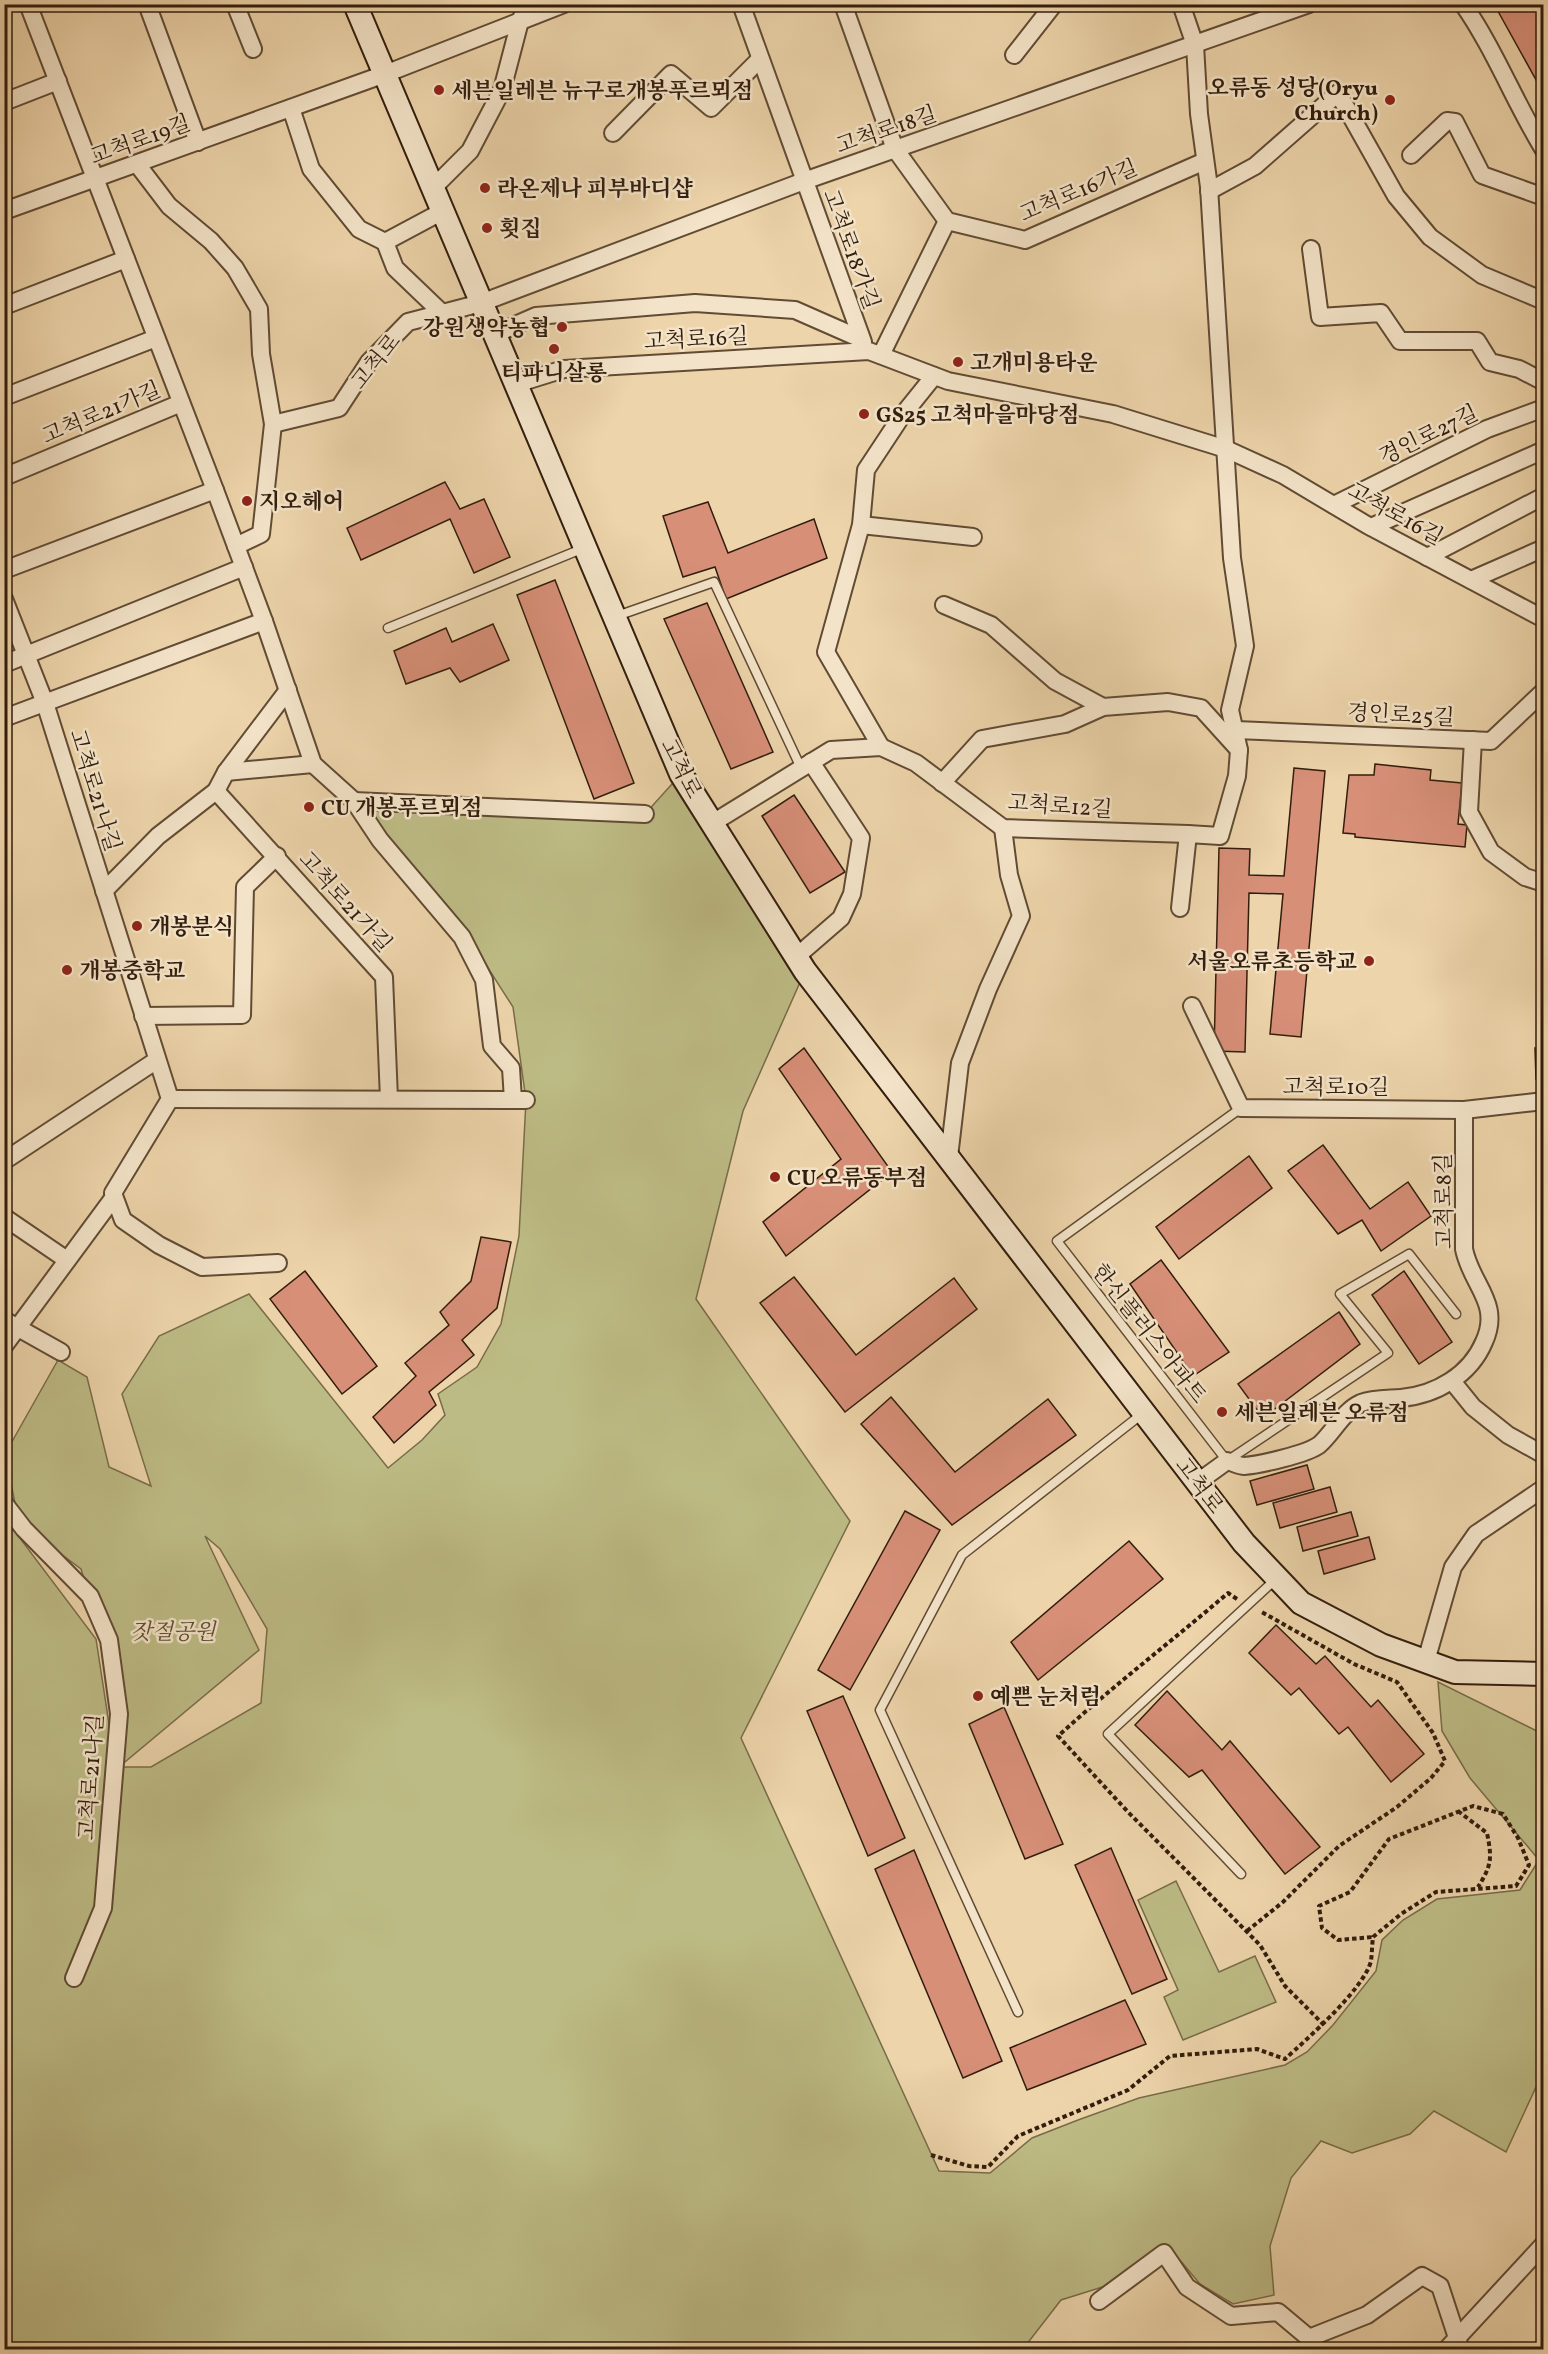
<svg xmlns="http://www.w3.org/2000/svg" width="1548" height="2354" font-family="Vollkorn,'Noto Serif KR',serif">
<rect width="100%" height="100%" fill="#edd4aa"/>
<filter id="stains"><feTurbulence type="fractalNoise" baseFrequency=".00333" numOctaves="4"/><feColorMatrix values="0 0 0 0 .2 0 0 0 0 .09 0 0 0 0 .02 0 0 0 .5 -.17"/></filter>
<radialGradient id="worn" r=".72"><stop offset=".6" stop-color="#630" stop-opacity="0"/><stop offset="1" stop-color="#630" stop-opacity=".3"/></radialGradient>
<g fill="#bdbb85" stroke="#786c49" stroke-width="1.5" fill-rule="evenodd">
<path d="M681,774l124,197 -62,140 -47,188 154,222 -109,217 198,433 51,2 42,-35 46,-18 61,-22 146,-33 22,-13 26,-27 43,-54 6,-31 21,-20 34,-21 83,-9 19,-30 -69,-82 -28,-47 -4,-49 105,52v338l-37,80 -72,-41 -24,23 -58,19 -31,-12 -30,37 -21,68 4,49 -41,9 -33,-20 -32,-38 -56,38 -51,16 -38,49h-1018l-1,-832 92,122 17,111 -3,-86 -29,-95 -62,-46 -14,-69 53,-94 29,17 22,90 42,19 -29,-92 37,-58 90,-42 139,174 34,-28 23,-25 -7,-21 39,-27 24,-43 18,-88 7,-136 -13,-93 -62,-97 -97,-109 291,13zM205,1536l15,13 47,80 -6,74 -110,64h-32l140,-117z"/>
<path d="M1176,1881l43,91 36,-16 21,46 -93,38 -19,-43 14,-7 -40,-90z"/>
</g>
<g fill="#d78f78" stroke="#321d0d" stroke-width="1.5">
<path d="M1494,4h46l4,7v74l-4,2z"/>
<path d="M445,482l15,27 24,-10 26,58 -36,16 -24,-54 -89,41 -14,-32z"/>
<path d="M708,502l20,51 86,-34 13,39 -101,41 -11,-32 -32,10 -20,-61z"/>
<path d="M555,580l79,203 -40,16 -77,-204z"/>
<path d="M707,603l66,149 -42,17 -67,-150z"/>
<path d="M493,624l16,36 -49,22 -10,-14 -44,16 -12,-33 52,-23 6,14z"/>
<path d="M1375,764l56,6 -1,10 32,3 -4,41 9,1 -2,22 -110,-10v-3l-12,-1 6,-58h25z"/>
<path d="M1294,768l31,3 -24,266 -31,-3 13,-140 -34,-1 -4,159 -31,-1 5,-203 31,1 -1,26 35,1z"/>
<path d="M794,795l51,77 -35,21 -48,-77z"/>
<path d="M804,1048l88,124 -106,84 -23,-34 78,-63 -62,-90z"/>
<path d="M1535,1048h9v31h-8z"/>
<path d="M1323,1145l47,64 38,-27 23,34 -50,35 -19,-31 -24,14 -50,-63z"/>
<path d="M1249,1156l23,32 -93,71 -23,-32z"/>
<path d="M481,1237l30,5 -14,66 -35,32 12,15 -45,37 7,13 -42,38 -21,-26 43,-41 -11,-13 44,-38 -9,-13 31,-31z"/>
<path d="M1161,1260l68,92 -36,24 -63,-92z"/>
<path d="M305,1271l72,95 -35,28 -72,-95z"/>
<path d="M1404,1271l48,71 -33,22 -47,-69z"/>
<path d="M794,1277l62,78 98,-77 23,31 -132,103 -85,-109z"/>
<path d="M1339,1312l21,32 -97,74 -25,-34z"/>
<path d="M891,1397l64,75 93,-73 28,36 -124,90 -91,-101z"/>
<path d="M1307,1465l7,24 -57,16 -7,-24z"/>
<path d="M1330,1487l7,25 -57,16 -7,-25z"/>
<path d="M905,1511l35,19 -90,160 -32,-20z"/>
<path d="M1351,1512l7,24 -55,15 -6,-24z"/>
<path d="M1369,1537l6,22 -51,15 -6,-23z"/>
<path d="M1129,1541l34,38 -125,101 -27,-38z"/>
<path d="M1276,1625l40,39 9,-8 46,51 7,-7 46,54 -33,28 -43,-55 -9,7 -40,-46 -8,7 -42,-42z"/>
<path d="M1167,1691l55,59 8,-9 90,106 -35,27 -83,-104 -13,7 -54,-52z"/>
<path d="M843,1696l62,142 -37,18 -61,-145z"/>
<path d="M1004,1707l59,137 -38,15 -56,-135z"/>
<path d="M1111,1848l56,131 -35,15 -57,-129z"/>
<path d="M914,1850l88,211 -39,17 -88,-209z"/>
<path d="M1125,2000l21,44 -119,46 -17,-42z"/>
</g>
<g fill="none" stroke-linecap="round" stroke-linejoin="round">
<g stroke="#614b34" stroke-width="11">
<g id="lane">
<path d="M614,617l100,-35 87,186"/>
<path d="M388,628l196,-80"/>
<path d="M1241,1108l-184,133 170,220 161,-108 -48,-59 69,-40 47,60"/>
<path d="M1241,1874l-133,-140 169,-156"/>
<path d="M1018,2012l-138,-302 82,-155 180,-141"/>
</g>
</g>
<g stroke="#614b34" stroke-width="20">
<g id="street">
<path d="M28,4l187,486 49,131 49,143 41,37 26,39 82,97 22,43 8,66 19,22 2,32"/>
<path d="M147,4l51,138"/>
<path d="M235,4l18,45"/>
<path d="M741,4l122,338"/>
<path d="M843,4l52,145 52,72 78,19 180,-79"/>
<path d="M1463,4c32,46 52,99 81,146"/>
<path d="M1014,55l40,-51"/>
<path d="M4,102l54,-21"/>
<path d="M291,108l20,61 48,60 26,13 58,-31"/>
<path d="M613,133l58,-59 40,34 49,-49"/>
<path d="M1411,155l36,-34 8,1 27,53 62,22"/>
<path d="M137,164l32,42 42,35 24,27 24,41 2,45 12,70 -12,110 -25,12"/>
<path d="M433,188l37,-37 32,-61 18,-69 8,-17"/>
<path d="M1209,191l46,-25 83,-73 58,103 34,41 52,38 62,26"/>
<path d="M4,211l381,-137 179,-70"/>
<path d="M385,242l10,26 47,45"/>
<path d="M1311,249l9,68 61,-4 19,28h77l13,21 29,7 25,13"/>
<path d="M4,306l122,-47"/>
<path d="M495,334l41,-18 159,-13 100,7 66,29"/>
<path d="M881,355l66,-134"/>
<path d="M516,384l48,-15 305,-18 79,30 165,33 113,35 57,26 84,50 177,94"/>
<path d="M4,397l152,-59"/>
<path d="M273,424l66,-16 30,-46 39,-40 73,-19 323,-122 505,-177"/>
<path d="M4,477l177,-74"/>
<path d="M1334,505l153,-76 57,-21"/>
<path d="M861,525l112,12"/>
<path d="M1371,527l173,-77"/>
<path d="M1427,557l117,-61"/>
<path d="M4,570l211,-80"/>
<path d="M1471,580l73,-32"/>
<path d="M4,599l41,104 125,396 -57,94 10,27 36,25 43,22 76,-4"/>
<path d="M944,605l47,20 64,56 48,26"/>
<path d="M4,664l240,-97"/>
<path d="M4,718l260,-97"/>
<path d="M1236,730l255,11 53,-50"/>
<path d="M1473,740l-4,72 22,40 34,25 19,6"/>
<path d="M881,747l-55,-95 35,-127 5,-55 35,-53 33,-41"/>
<path d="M226,772l87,-8"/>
<path d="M942,783l40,-44 83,-15 38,-17 65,-5 33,6 38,42"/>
<path d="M216,791l168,186 5,122"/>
<path d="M354,801l291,13"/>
<path d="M711,824l120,-74 50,-3 35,16 87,65 185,6"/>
<path d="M104,891l54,-55 58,-45 10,-19 62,-82"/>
<path d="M1180,908l8,-74 32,2 17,-60 2,-26 -9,-40 15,-64 -13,-88 -23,-371 -10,-73 -4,-69 -14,-41"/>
<path d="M796,957l45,-39 11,-24 9,-56 -50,-76"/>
<path d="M1192,1006l49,102 223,2 80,-9"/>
<path d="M143,1016l99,-1 3,-128 32,-31"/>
<path d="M170,1099l356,1"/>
<path d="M949,1157l11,-94 28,-74 33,-73 -12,-41 -6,-47"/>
<path d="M4,1161l153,-101"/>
<path d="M4,1217l63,43"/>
<path d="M4,1320l57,32"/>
<path d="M4,1346l110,-149"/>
<path d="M1452,1381l21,26 35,28 36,20"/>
<path d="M1198,1482l29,-21c5,1 12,5 17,5 15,-1 63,-12 75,-21 14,-12 24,-34 42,-42 12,-5 27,-4 40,-5 35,-3 69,-23 83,-56 18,-39 -13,-57 -20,-93v-139"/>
<path d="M4,1503l20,26 66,67 19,44 10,74 -16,194 -29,70"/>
<path d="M1426,1661l27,-94 23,-33 68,-46"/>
<path d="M1099,2301l65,-48 23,34 44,29 47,-4 31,26 58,-23 55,-39 18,10 21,64"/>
<path d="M1446,2350l98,-106"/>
</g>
</g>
<g stroke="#321d0d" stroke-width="26">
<path id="secondary" d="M355,4l326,770 124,197 439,572 57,60 80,42 74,27 89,2"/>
</g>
<g stroke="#321d0d" stroke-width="4" stroke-dasharray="4.5 3" stroke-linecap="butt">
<path d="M1237,1599l-9,-6c-56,48 -115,93 -170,143l70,76 132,133 25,41 39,39"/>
<path d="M1458,1811l29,22c5,25 5,32 -9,54"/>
<path d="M1247,1931l36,-29 56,-56 58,-39 34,-29 14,-17 -12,-28 -36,-51 -43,-18 -94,-53"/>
<path d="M931,2155l38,11 19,1 30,-31 110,-46 42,-34 87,-7 28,10c22,-20 79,-70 86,-98 1,-8 1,-16 2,-24l28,-23 35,-22 80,-6 13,-21 -11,-27 -15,-24 -30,-8 -84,33 -39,53 -31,14 3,22 16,12 35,-3"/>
</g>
<use href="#lane" stroke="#f3e3c8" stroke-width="8"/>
<use href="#street" stroke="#f3e3c8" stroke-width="16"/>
<use href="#secondary" stroke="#f3e3c8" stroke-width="22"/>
</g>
<g fill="#8f2418" stroke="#f3e3c8" stroke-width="2">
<circle cx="439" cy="90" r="6"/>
<circle cx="1390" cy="100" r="6"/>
<circle cx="485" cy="188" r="6"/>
<circle cx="487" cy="228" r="6"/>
<circle cx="562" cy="327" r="6"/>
<circle cx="554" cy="349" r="6"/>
<circle cx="958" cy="362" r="6"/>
<circle cx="864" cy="414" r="6"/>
<circle cx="247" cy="501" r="6"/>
<circle cx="309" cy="807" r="6"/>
<circle cx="137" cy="926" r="6"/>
<circle cx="1369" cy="961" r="6"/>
<circle cx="67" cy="970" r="6"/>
<circle cx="775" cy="1177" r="6"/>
<circle cx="1222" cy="1412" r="6"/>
<circle cx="978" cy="1696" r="6"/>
</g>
<g text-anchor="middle" stroke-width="5" stroke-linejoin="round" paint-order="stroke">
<g font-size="22" font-weight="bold" fill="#321d0d" stroke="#f3e3c8" text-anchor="start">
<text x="1378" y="95" text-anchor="end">오류동 성당(Oryu<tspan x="1378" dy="25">Church)</tspan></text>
<text x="451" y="98">세븐일레븐 뉴구로개봉푸르뫼점</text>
<text x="497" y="196">라온제나 피부바디샵</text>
<text x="499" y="236">횟집</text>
<text x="550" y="335" text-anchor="end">강원생약농협</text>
<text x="970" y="370">고개미용타운</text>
<text x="554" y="380" text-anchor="middle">티파니살롱</text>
<text x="876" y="422">GS25 고척마을마당점</text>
<text x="259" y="509">지오헤어</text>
<text x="321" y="815">CU 개봉푸르뫼점</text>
<text x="149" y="934">개봉분식</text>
<text x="1357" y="969" text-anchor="end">서울오류초등학교</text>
<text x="79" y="978">개봉중학교</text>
<text x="787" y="1185">CU 오류동부점</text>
<text x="1234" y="1420">세븐일레븐 오류점</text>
<text x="990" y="1704">예쁜 눈처럼</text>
</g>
<g font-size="22" fill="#321d0d" stroke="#f3e3c8">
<text transform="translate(886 129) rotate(-19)" y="8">고척로18길</text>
<text transform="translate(140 139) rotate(-20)" y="8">고척로19길</text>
<text transform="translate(1078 190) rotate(-23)" y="8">고척로16가길</text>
<text transform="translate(852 249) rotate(70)" y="8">고척로18가길</text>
<text transform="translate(696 338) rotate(-3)" y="8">고척로16길</text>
<text transform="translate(375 361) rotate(-51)" y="8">고척로</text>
<text transform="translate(101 412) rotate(-23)" y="8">고척로21가길</text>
<text transform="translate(1428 434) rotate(-26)" y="8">경인로27길</text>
<text transform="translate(1396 513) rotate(29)" y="8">고척로16길</text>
<text transform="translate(1401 714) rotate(3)" y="8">경인로25길</text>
<text transform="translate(682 768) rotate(63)" y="8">고척로</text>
<text transform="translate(96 790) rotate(73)" y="8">고척로21나길</text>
<text transform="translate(1060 805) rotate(4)" y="8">고척로12길</text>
<text transform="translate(346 901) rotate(48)" y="8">고척로21가길</text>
<text x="1336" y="1094">고척로10길</text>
<text transform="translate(1443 1201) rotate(-91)" y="8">고척로8길</text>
<text transform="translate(1150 1333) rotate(52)" y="8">한신플러스아파트</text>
<text transform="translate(1200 1485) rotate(53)" y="8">고척로</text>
<text transform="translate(90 1777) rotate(-86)" y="8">고척로21나길</text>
</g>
<g font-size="22" font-style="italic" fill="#5c4c31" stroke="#f3e3c8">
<text x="173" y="1639">잣절공원</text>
</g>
</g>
<rect width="1548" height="2354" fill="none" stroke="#edd4aa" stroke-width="24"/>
<rect x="6" y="6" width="1536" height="2342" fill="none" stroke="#321d0d" stroke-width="3"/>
<rect x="12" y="12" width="1524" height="2330" fill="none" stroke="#321d0d" stroke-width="1.5"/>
<rect width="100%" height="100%" filter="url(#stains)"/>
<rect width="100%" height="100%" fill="url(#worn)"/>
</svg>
